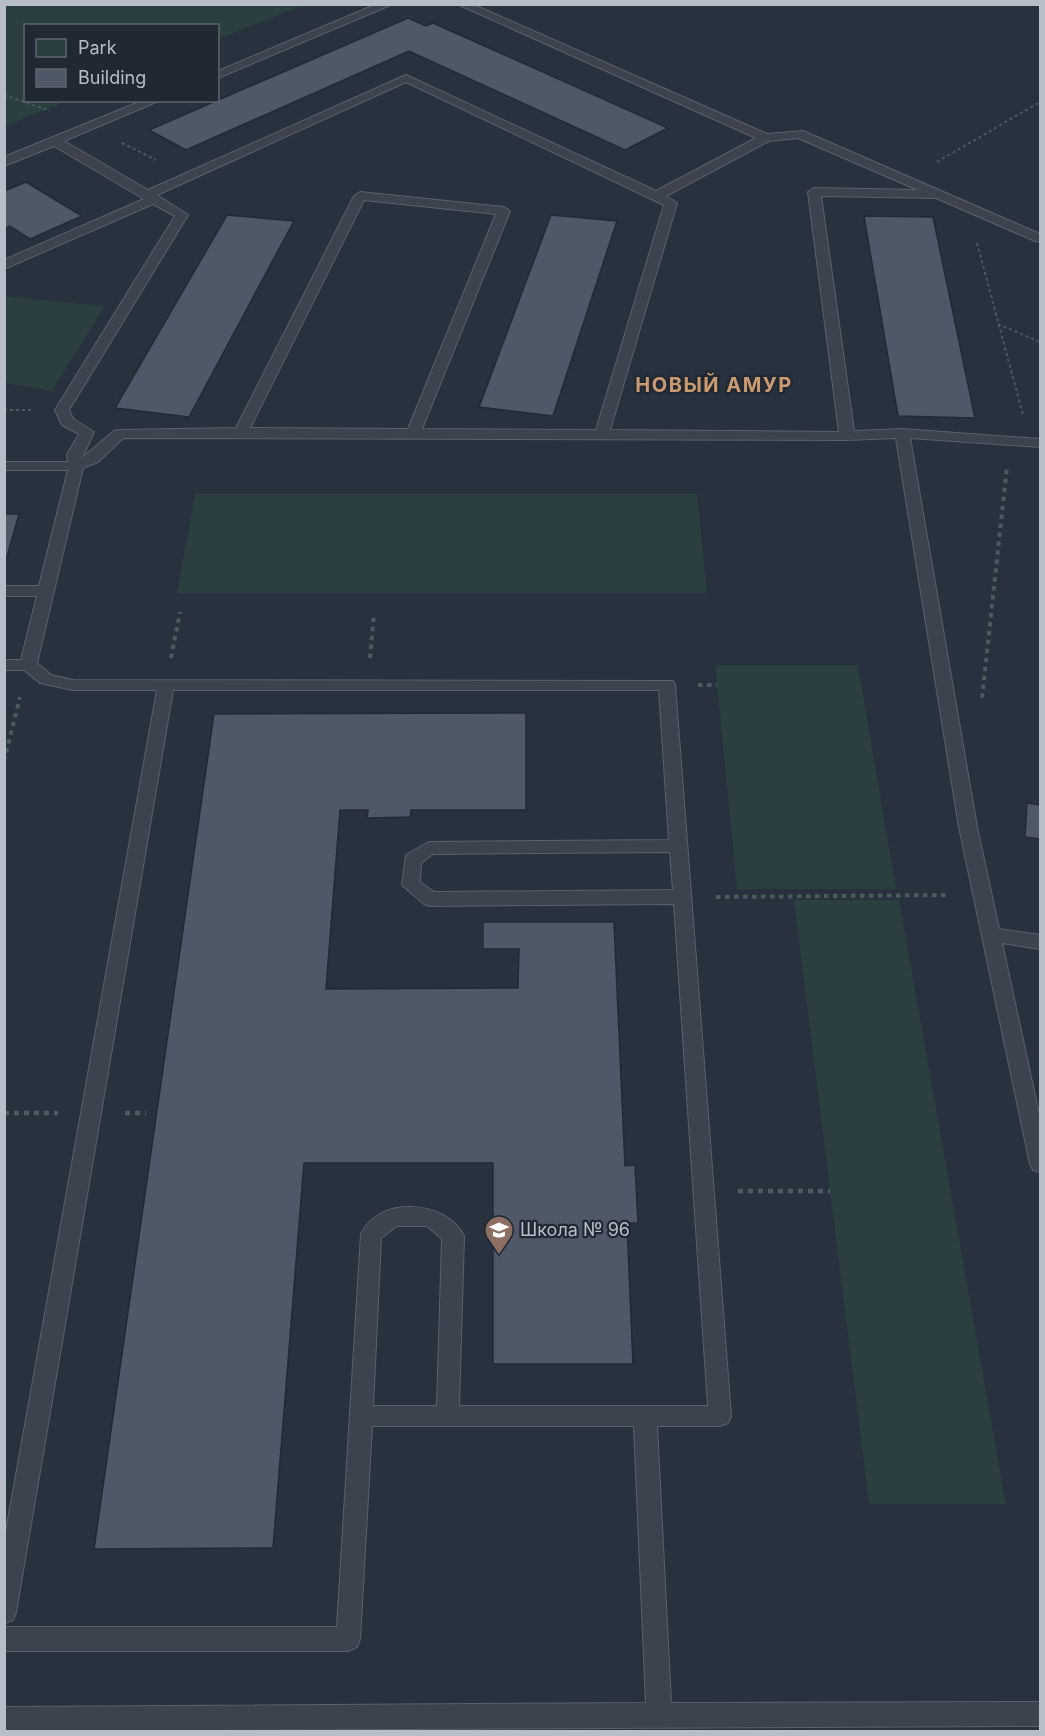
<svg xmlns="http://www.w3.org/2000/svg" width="1045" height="1736" font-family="Inter,sans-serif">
<rect width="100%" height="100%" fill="#28313e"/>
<g fill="#2b3e40">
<path d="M5,4h299v1l-86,34v-13h-192v74l41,1 -62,25z"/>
<path d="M4,296l101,10 -53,85 -47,-8z"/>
<path d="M195,494h502l10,99h-530z"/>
<path d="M715,665h143l38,224h-159z"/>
<path d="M794,900h105l107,604h-137z"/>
</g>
<g fill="#4e5866" stroke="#222a35" stroke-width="1.5">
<path d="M408,18l18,8 7,-3 235,105 -43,22 -216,-99 -223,99 -37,-20z"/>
<path d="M26,182l56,34 -52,23 -20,-13 -6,3v-38z"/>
<path d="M227,215l67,6 -105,196 -74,-9z"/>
<path d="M551,215l66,6 -64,195 -74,-9z"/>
<path d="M864,216l69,1 42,201 -77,-2z"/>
<path d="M4,514h15l-13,46h-2z"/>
<path d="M526,713v97h-115l-1,7 -43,1 1,-8h-28l-14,179 192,-1 1,-39h-36v-27h131l11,244 10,-1 3,58h-11l6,141h-140v-201h-189l-31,385 -179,1 120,-835z"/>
<path d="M1027,803l13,2v34l-15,-2z"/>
</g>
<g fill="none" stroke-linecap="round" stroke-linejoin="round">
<g stroke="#59616c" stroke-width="2">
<g id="service">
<path d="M377,4h16l-175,74v-7z"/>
<path d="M457,4h15l295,130 36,-3 237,103v8l-5,-1 -99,-43 -115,-2 33,235 48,-2 138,10v8l-130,-9 67,389 22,102 41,6v14l-38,-6 38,176v53l-7,-2 -3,-6 -71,-337 -63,-389 -49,2 -724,-2 -25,24 -15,6 -46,195 14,12 22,5 600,1 2,4 56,731 -3,7 -8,3h-63l14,277 369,-1v24l-1036,5v-24l642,-4 -12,-277h-262l-12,213 -3,8 -9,4h-344v-24h333l24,-393c18,-38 84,-35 103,2l-5,170h249l-34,-502 -244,2 -6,-2 -22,-19 4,-30 23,-13 240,-2 -10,-150h-486l-157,922 -3,8 -9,3v-81l153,-852h-84l-33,-7 -16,-13h-20v-10h17l16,-64h-33v-10h35l29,-116h-64v-8h64l-1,-7 12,-21 -17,-9 -7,-15 120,-194 -22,-12 -149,65v-9l140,-61 -90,-53 -50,20v-9l140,-57h17l-97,41 84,49 258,-115 250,116 100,-53zM406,82l258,123 -68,225 -174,-1 88,-218 -6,-4 -144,-15 -6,4 -118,232 -117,2 -5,1 -32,27 12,-26 -21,-13 -4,-9 119,-195 -31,-20zM798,138l120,52 -104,-2 -6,4 31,240 -229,-2 67,-227 -11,-7 103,-55zM364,200l132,14 -88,215 -158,-1zM670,852l3,38 -239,2 -14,-10 1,-19 12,-9zM397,1226h30l15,13 -5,167h-64l8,-168z"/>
</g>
</g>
<g stroke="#4a5b5e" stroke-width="2" stroke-dasharray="3 3" stroke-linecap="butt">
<path d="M4,95l46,16"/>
<path d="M122,143l34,17"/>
<path d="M937,162l103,-60"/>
<path d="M977,243l46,172"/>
<path d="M998,324l42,18"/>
<path d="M4,410h30"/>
</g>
<g stroke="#4a5b5e" stroke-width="4" stroke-dasharray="4.5 4.5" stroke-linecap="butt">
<path d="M171,658l9,-46"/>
<path d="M370,658l4,-44"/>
<path d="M698,685h19"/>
<path d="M982,698l25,-231"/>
<path d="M4,761l16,-64"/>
<path d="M716,897l232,-2"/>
</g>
<g stroke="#4a5b5e" stroke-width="4.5" stroke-dasharray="5 5" stroke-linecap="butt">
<path d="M4,1113h54"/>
<path d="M125,1113h21"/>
<path d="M738,1191h92"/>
</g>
<use href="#service" fill="#3c434e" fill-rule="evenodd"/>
</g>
<defs>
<g id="school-pin" transform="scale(1.5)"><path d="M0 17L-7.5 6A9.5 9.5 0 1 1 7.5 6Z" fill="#8d6e63" stroke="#202833"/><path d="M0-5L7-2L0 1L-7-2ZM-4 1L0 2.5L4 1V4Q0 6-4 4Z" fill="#fff"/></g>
</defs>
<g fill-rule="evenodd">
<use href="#school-pin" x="499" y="1230"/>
</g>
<g text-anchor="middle" stroke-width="4.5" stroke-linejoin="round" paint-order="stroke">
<g font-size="18" fill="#b8bec9" stroke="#202833" text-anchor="start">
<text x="520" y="1236">Школа № 96</text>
</g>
<g font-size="20" font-weight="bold" letter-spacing="1.5" fill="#cb9a70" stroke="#202833">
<text x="714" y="392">НОВЫЙ АМУР</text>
</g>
</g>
<rect width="1045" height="1736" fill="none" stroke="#b8bec9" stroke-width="12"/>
<rect x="24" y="24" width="195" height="78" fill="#202833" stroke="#5d646f" stroke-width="1.5"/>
<rect x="36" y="39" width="30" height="18" fill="#2b3e40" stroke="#5d646f" stroke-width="1.5"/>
<text x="78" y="54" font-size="18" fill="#b8bec9">Park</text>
<rect x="36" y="69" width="30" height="18" fill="#4e5866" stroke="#5d646f" stroke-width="1.5"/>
<text x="78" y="84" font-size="18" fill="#b8bec9">Building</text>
</svg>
